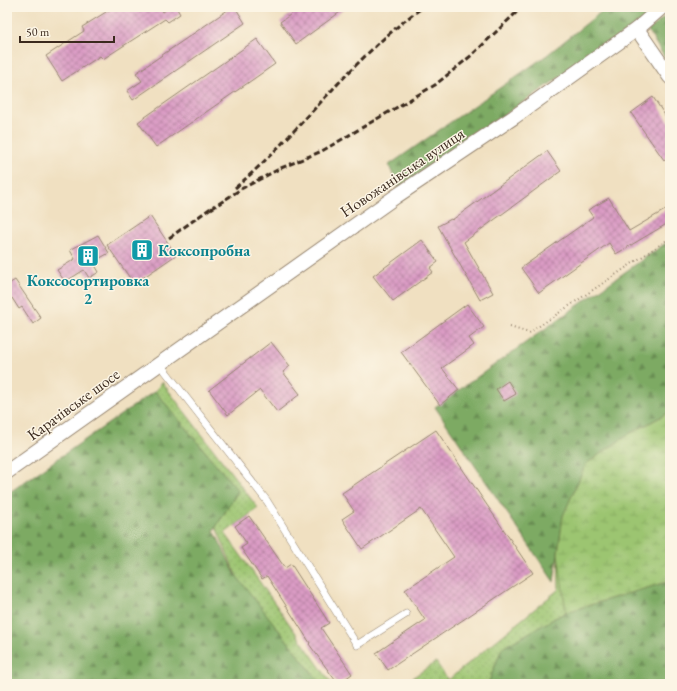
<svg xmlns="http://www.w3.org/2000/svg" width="677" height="691" font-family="'EB Garamond',serif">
<defs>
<pattern id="green-dots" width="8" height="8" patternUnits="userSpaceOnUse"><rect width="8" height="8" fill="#9cc571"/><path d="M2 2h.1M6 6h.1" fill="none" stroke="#87a961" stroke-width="1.8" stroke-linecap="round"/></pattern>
<pattern id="forest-firs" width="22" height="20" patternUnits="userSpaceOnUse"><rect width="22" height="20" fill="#7daa63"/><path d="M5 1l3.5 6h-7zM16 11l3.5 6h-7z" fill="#688b51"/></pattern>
<pattern id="wetland-marsh" width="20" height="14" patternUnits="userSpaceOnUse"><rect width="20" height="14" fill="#9cc571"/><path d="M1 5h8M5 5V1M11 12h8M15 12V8" fill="none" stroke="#87a961"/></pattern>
<pattern id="building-cross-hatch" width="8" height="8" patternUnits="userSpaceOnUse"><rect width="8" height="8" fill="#da9bc4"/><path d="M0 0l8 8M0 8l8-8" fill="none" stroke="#b27f9f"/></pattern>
</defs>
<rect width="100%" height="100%" fill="#fcf5e5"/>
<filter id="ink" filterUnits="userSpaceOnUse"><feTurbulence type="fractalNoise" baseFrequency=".025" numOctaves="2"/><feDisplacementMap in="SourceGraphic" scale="8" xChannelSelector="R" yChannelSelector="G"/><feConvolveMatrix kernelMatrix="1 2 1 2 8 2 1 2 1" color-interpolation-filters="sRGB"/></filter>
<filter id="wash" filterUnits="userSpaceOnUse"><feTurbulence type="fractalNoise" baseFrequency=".012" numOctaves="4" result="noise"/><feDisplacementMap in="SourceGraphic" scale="16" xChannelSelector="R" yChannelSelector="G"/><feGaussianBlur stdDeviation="0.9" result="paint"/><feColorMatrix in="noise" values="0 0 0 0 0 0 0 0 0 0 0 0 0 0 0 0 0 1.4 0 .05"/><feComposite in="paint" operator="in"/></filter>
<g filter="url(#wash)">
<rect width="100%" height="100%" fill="#f0e0c1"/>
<g fill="url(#green-dots)" stroke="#6c7848">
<path d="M162,382l96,126 -33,25 107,151h-11l-84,-107 -21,-50 22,-36 -83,-100z"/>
<path d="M558,554l6,4 5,27 -3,27 -64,36 -14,36h-85l33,-22 12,18 111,-91z"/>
</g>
<g fill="url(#forest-firs)" stroke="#5c6a40">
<path d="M607,7h55l-264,181 -9,-23 158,-110z"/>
<path d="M670,12v54l-22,-35z"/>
<path d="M670,240v172l-41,22 -43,30 -23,52 -9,66 -119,-175z"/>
<path d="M155,391l83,100 -24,39 21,44 86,110h-314v-190z"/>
<path d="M670,581v103h-182l14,-36 64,-36z"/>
</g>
<path fill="url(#wetland-marsh)" stroke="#6c7848" d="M670,412v169l-104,31 -8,-58 5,-38 23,-52 43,-30z"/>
<g id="blocks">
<g fill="url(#building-cross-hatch)">
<path d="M114,7h46l3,5 7,-5h6l4,7 -12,8 -3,-3 -62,40 -3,-3 -38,25 -16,-25 38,-25 -2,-4z"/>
<path d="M232,7h3l10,16 -112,77 -6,-9 15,-10 -6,-8z"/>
<path d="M301,7h46l-51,37 -16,-22z"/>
<path d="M257,39l18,25 -119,83 -18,-25z"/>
<path d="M653,97l17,26v32l-6,5 -33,-47z"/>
<path d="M547,151l14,20 -97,71 29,51 -13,7 -42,-74 13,-7 1,1z"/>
<path d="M609,198l20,33 41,-24v15l-54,32 -7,-11 -70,50 -18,-25 72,-51 -5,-7z"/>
<path d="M150,216l26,39 -42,29 -27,-39z"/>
<path d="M98,235l11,18 -16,9 6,10 -10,6 -5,-8 -19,12 -8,-12 18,-11 -5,-9z"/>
<path d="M422,240l16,22 -8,6 3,4 -40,29 -20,-25z"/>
<path d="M15,280l26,38 -8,6 -11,-17 -3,2 -7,-11 -5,4v-17z"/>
<path d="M467,304l17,23 -15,11 5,7 -32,23 17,22 -19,15 -39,-53z"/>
<path d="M271,342l19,24 -7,6 17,22 -23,18 -17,-22 -32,25 -19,-25z"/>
<path d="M508,381l8,13 -12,7 -8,-12z"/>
<path d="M436,430l97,143 -145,97 -12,-17 49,-33 -20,-30 49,-33 -33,-48 -59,40 -20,-30 12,-8 -12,-18z"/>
<path d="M249,516l36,52 6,-4 38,59 -8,5 31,46 -14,10 -29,-40 1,-1 -43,-67 -5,3 -21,-31 6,-4 -12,-18z"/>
</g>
</g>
</g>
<g filter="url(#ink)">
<use href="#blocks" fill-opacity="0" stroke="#968570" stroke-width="1"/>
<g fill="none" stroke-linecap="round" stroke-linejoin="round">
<g stroke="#968570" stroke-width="8">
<path id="lane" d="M159,363l108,138 90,144 49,-31"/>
</g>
<g stroke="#968570" stroke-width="16">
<g id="street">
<path d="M637,29l33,48"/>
<path d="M7,472l388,-275 119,-80 123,-88 25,-22"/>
</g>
</g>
<path stroke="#968570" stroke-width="2" stroke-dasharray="1 3" stroke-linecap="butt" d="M510,327l19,6 141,-95"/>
<use href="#lane" stroke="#fff" stroke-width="7"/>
<use href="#street" stroke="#fff" stroke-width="14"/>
<g stroke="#3b2a1e" stroke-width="3" stroke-dasharray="6 3" stroke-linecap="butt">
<path d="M235,188c66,-56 116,-130 188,-181"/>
<path d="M211,209l30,-20 40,-21 41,-17 113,-66 37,-30 50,-48"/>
<path d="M169,238l46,-33"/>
</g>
</g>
</g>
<defs>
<g id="building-square" transform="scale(1.15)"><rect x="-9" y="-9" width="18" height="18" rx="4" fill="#0f9aa8" stroke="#fcf5e5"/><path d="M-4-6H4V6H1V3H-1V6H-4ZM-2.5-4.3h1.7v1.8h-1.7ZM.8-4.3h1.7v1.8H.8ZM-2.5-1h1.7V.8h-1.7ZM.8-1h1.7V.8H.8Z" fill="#fff"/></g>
</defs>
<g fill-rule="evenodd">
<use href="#building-square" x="142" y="250"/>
<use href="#building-square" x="88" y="256"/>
</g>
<g text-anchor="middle" stroke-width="3" stroke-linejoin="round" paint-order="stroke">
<g font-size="16" fill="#3b2a1e" stroke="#fcf5e5">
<text transform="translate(402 172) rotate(-34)" y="6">Новожанівська вулиця</text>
<text transform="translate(73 404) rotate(-36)" y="6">Карачівське шосе</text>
</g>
<g font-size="16" font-weight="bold" fill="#0d838f" stroke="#fcf5e5" text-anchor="start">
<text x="158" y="256">Коксопробна</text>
<text x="88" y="286" text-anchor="middle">Коксосортировка<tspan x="88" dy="18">2</tspan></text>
</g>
</g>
<rect width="677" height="691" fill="none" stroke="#fcf5e5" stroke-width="24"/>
<path d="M20 36v6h94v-6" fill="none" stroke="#3b2a1e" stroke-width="2"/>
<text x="26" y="36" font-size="12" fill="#3b2a1e" stroke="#fcf5e5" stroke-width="3" paint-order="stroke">50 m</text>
</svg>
